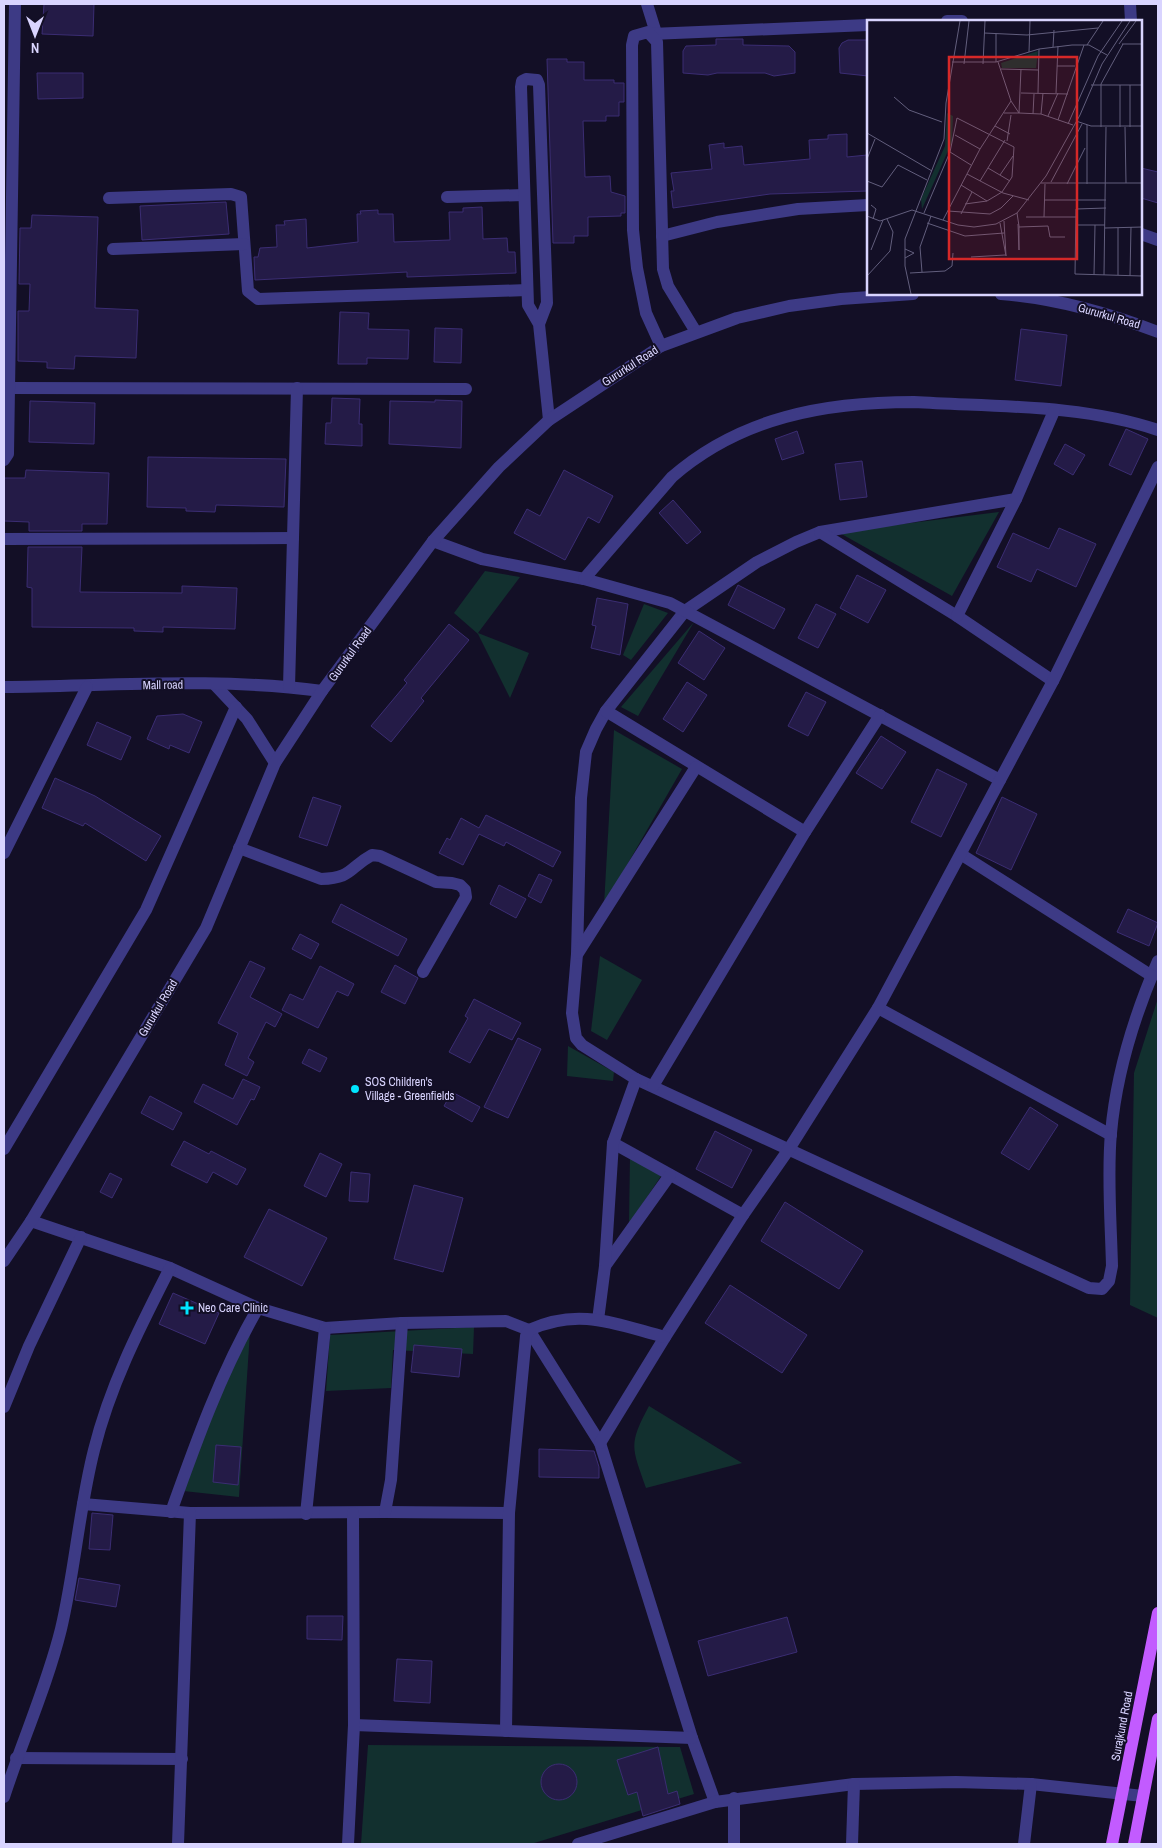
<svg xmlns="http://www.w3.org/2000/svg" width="1162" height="1848" font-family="'Archivo Narrow',sans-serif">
<rect width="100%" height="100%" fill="#130f26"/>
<g fill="#12302f">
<path d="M999,512l-47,84 -114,-64z"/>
<path d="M485,571l35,6 -42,56 51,20 -19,45 -32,-64 -24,-21z"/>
<path d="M644,604l24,9 -37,47 -8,-5z"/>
<path d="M694,622l-56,94 -17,-9z"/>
<path d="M614,730l68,39 -78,136z"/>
<path d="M600,956l42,24 -35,60 -16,-9z"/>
<path d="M1158,998v320l-28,-13 4,-232z"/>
<path d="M568,1046l46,26 -1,9 -46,-5z"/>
<path d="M630,1157l33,16 -34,51z"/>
<path d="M251,1317l-12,180 -65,-7z"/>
<path d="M474,1327l-1,27 -80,-4 -2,38 -65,3 4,-56z"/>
<path d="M649,1406l93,57 -96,25c-14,-41 -18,-43 3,-82z"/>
<path d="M368,1745l312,2 14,47 -163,50h-170z"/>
</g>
<g fill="#241b47" stroke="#3b2d73">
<path d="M44,4h50l-1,32 -51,-2z"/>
<path d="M716,39h27v6l46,1 6,6v21l-21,3 -9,-3h-48l-9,2 -25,-2v-22l3,-5 30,-1z"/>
<path d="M848,40h20v36l-28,-3 -1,-25 3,-5z"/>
<path d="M547,59h20v3h17v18h30v3h10v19h-5v14h-13v5h-23l2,56 25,-1 1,16 14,4v17h-4v3l-33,1v19h-14v7h-21z"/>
<path d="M37,73h46v25l-45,1z"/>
<path d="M847,134v23l20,-2 1,36 -98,3 -97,14 -2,-17h3l-3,-18 41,-4 -3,-24 15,-2v5l18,-2 2,19 66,-6 -1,-19 19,-1v-4z"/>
<path d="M1141,168l17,4v31l-17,-5z"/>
<path d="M226,202l3,32 -87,6 -2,-34z"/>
<path d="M482,207l1,32 24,-1 1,14h7l1,21 -109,4v-5l-152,8 -1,-23h4l2,-9 17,-1 -1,-22h9l-1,-4 22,-2 1,29 51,-6 -1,-28h4l-1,-3 18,-1v4h15l1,28 56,-2 -1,-28h14v-4z"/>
<path d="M32,215l66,2 -3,91 43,2 -2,48 -61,-2 -1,13 -27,-1v-6l-29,-1v-50h11l1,-27h-11l1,-56h11z"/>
<path d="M340,312l29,1 -1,16 41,1 -1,29 -41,-1v6h-29z"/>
<path d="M435,328l27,1 -1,34 -27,-1z"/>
<path d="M1021,329l46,6 -6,51 -46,-6z"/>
<path d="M332,398l28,1 -1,25h3v22l-37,-2 1,-21h5z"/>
<path d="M435,400l27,1 -1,47 -72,-4 1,-43 45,1z"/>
<path d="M30,401l65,2 -1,41 -65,-2z"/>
<path d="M1126,429l22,10 -17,36 -22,-10z"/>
<path d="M797,431l7,22 -22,7 -7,-21z"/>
<path d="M1065,444l20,11 -12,20 -19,-11z"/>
<path d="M148,457l138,2 -2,48 -68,-2 -1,7 -29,-1v-3l-39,-1z"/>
<path d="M862,461l5,36 -27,3 -5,-36z"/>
<path d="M26,470l83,3 -2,51h-25v7h-53v-9l-25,-1v-43h21z"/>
<path d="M564,470l49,26 -14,27 -11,-6 -23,43 -51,-27 13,-24 13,7z"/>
<path d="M673,500l28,32 -14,12 -28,-31z"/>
<path d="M1059,528l37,16 -20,43 -39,-18 -6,13 -34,-15 16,-34 36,16z"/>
<path d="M28,547h54l-2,45 102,1v-7l55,2 -2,41 -72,-2v5l-29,-1v-3l-102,-1v-39l-5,-1z"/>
<path d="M857,575l29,15 -18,33 -28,-15z"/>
<path d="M738,585l47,24 -11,20 -46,-24z"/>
<path d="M597,598l31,6 -8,51 -29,-7 5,-22 -4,-1z"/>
<path d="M816,604l20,10 -18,34 -20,-10z"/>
<path d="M449,624l20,16 -48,58 3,3 -33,41 -20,-16 36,-43 -3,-3z"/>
<path d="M699,631l26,17 -21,32 -26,-17z"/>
<path d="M687,682l20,13 -24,37 -20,-13z"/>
<path d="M806,692l20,10 -18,34 -20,-10z"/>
<path d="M183,714l19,8 -13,31 -19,-8 -1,4 -22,-10 10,-23z"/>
<path d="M97,722l34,15 -10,23 -34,-15z"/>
<path d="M881,736l25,16 -24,37 -26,-16z"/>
<path d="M937,769l30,15 -26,53 -30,-15z"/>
<path d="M55,778l40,18 66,40 -15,25 -61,-38 -2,3 -41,-18z"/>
<path d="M313,797l28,9 -14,40 -28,-9z"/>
<path d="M1002,797l35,17 -26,56 -35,-17z"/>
<path d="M486,815l75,37 -8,15 -47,-25 -2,4 -25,-12 -16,31 -24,-12 8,-15 3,2 11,-22 18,10z"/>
<path d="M539,874l13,6 -11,23 -13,-7z"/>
<path d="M499,885l27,14 -10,19 -26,-14z"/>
<path d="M341,904l66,35 -9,17 -66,-34z"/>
<path d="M1128,909l30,14 -9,23 -32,-14z"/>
<path d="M300,934l19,10 -8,15 -19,-10z"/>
<path d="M250,961l15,7 -15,29 32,17 -7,13 -9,-5 -18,36 6,4 -7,14 -22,-11 13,-32 -20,-10z"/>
<path d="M395,965l23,13 -13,26 -24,-12z"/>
<path d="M320,966l34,18 -6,12 -11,-5 -19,37 -36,-18 8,-16 13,6z"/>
<path d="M474,999l47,24 -9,17 -23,-11 -19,34 -21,-11 19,-34 -3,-2z"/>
<path d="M518,1038l23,11 -33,69 -24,-11z"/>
<path d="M309,1049l18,9 -7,14 -18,-9z"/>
<path d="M243,1079l17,8 -6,13 -3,-1 -14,26 -43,-23 9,-18 30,15z"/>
<path d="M452,1092l28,15 -8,15 -28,-16z"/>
<path d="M150,1096l32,17 -9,17 -32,-17z"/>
<path d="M1030,1107l28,18 -29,45 -28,-17z"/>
<path d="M715,1131l37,19 -20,38 -36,-19z"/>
<path d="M184,1141l25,13 2,-3 35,18 -9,16 -24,-13 -6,11 -36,-18z"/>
<path d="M320,1153l22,11 -16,33 -22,-11z"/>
<path d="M351,1172l19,2 -2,28 -19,-1z"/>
<path d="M110,1173l12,6 -10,19 -12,-6z"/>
<path d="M414,1185l49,13 -20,74 -49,-13z"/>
<path d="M785,1202l78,49 -24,38 -78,-48z"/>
<path d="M269,1209l58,29 -25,48 -58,-29z"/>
<path d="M730,1285l77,50 -25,38 -77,-50z"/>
<path d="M173,1293l46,20 -14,31 -46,-20z"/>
<path d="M414,1345l48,4 -3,28 -48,-5z"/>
<path d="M216,1445l25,2 -3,38 -25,-3z"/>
<path d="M539,1449l55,2 5,16v11l-60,-1z"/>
<path d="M92,1513l21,2 -3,35 -21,-1z"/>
<path d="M79,1578l41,7 -4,22 -41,-7z"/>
<path d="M307,1616h36l-1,24 -35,-1z"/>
<path d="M787,1617l10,35 -89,24 -10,-35z"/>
<path d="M397,1659l35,2 -2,42 -36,-2z"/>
<path d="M658,1747l10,47 9,-3 3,13 -37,12 -6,-24 -9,3 -11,-35z"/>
<circle cx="559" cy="1782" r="18"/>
</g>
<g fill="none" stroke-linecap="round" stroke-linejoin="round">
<g stroke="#3d3a85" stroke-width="12">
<path d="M647,4l9,29"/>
<path d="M1130,4l1,17"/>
<path d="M947,21h15"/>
<path d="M651,34l217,-9"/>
<path d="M447,197l77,-2"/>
<path d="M109,198l122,-4 10,3 7,94 10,8 269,-9"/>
<path d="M1141,234l17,6"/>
<path d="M662,236l55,-14 81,-13 70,-4"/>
<path d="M113,249l131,-5"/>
<path d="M1001,294c54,4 107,19 157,38"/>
<path d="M539,324l8,-21 -8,-218 -2,-5 -11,-1 -4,2 -1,6 7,218 11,19 10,96"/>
<path d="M661,346l-15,-33 -9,-45 -4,-38 -1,-185 2,-9 14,-4 9,10 6,227 5,17 28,46"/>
<path d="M9,388l457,1"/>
<path d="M4,460l4,-6 7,-450"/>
<path d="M1016,499l-196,33 -24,10 -39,20 -72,49 -79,100 -10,18 -10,23 -5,46 -4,156 -5,59 4,25 6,7 54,34 453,209 13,1 7,-8 3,-15c-1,-42 -5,-92 -1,-133 5,-57 24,-119 47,-172"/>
<path d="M820,532l137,84 96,65"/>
<path d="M4,539l289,-1"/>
<path d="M433,541l49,18 102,20 86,24 330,177"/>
<path d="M584,579l88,-102c69,-60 153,-75 242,-75 81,5 167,2 244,28"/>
<path d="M957,616l59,-117 38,-88"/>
<path d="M214,684l33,35 28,44"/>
<path d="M4,687c105,-1 213,-10 318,4"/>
<path d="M289,687l8,-299"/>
<path d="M606,711l199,121"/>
<path d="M239,848l82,31c32,-1 27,-11 51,-24l8,1 56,26 16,1 8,2 5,5 1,7 -43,75"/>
<path d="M4,853l83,-166"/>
<path d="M962,855l190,121"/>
<path d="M578,953l118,-186"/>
<path d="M878,1008l233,127"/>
<path d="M653,1086l152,-254 75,-117"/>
<path d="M613,1143l130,72"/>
<path d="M4,1149l142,-239 90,-203"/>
<path d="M31,1221l139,47 88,40 67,20 77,-5 104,-2 23,9 71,113 92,295 23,64"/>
<path d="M4,1261l27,-40 175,-293 69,-165 47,-72 111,-150 66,-74 50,-47 112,-74 76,-28 52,-12 52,-7 72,-5"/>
<path d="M605,1266l65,-91"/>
<path d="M598,1320l7,-54 8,-123 23,-64"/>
<path d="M4,1407l25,-61 52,-109"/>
<path d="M600,1443l65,-106 78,-122 46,-66 89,-141 175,-327 105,-214"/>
<path d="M83,1504l107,9 195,-1 124,1"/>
<path d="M171,1512c25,-70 50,-140 87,-204"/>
<path d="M385,1512l6,-32 11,-157"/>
<path d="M306,1514l19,-186"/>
<path d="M354,1725l338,13"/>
<path d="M506,1731l3,-218 17,-177 3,-6c50,-23 86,-6 136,7"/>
<path d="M16,1758l166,1"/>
<path d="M4,1797c18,-56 43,-111 57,-168 14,-59 18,-120 33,-179 16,-65 46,-123 76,-182"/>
<path d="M178,1844l12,-331"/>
<path d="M348,1844l6,-119 -1,-212"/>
<path d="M578,1844l137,-42 139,-18 102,-2 75,2 112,12"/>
<path d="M734,1844v-46"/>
<path d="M852,1844l2,-60"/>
<path d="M1024,1844l7,-60"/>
</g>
<g stroke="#c25bff" stroke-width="12">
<path d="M1112,1844l46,-231"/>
<path d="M1134,1844l24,-125"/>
</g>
</g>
<g fill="#00e5ff" stroke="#130f26" stroke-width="2">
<circle cx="355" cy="1089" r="5"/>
<path d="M184.5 1300.5h5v5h5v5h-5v5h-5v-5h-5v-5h5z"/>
</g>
<g text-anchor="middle" stroke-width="4" stroke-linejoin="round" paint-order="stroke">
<g font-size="12" fill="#d9d4ff" stroke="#130f26">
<text transform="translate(1109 316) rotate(16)" y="4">Gururkul Road</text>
<text transform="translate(630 366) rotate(-33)" y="4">Gururkul Road</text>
<text transform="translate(350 654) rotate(-54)" y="4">Gururkul Road</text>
<text transform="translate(163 685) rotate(-1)" y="4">Mall road</text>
<text transform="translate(158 1008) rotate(-59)" y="4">Gururkul Road</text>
<text transform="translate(1122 1726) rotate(-79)" y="4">Surajkund Road</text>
</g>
<g font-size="12" fill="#d9d4ff" stroke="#130f26" text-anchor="start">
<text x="365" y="1086">SOS Children's<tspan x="365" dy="14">Village - Greenfields</tspan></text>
<text x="198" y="1312">Neo Care Clinic</text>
</g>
</g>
<g transform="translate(867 20)">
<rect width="275" height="275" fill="#130f26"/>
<path d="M171,31l-2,17h-34l-1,-5zM80,93l6,3 -1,26 -30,67 -1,-10 24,-53z" fill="#12302f"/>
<path fill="none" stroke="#625e7d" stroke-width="1" d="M117,13l43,2 71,-7M252,24l17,-23M255,24h20M220,25l16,-24M186,27l1,-17M162,32l1,-31M85,42h44l43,-13 33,-4h17l18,10M129,42v-28M131,42l13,39 8,12 22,1 32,11M97,44l5,-43M116,44l2,-43M190,46h18M134,49l37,1M224,65h51M253,65v42M263,65v42M154,73l47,1M171,73l1,-44M189,73l2,-47M27,77l15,13 33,12M137,93h15l2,-44M166,94l1,-20M174,94l2,-21M181,96l10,-23M191,100l26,-75M209,101l15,5h51M201,104l30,-68 24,-35M220,105v59M128,106l15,8M234,107v-43l22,-40M258,107l1,56M0,113l65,38M88,115l25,14M140,121l4,-26M83,132l21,13M0,139l8,-20M121,148l22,13M100,154l36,19 26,7M133,155l13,-19M0,161l15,6 16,-22 29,15M113,161l25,-41M184,162l31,-58M174,163h101M200,164l18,-36M94,165l26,16M178,180h61M4,185l5,4 -3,10M239,188l-30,1 -1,65 67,2M81,191l42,3 11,-6 12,-12M57,193l26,-61 7,-34 57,29 -2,30 -10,15 -15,9 -22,3M150,193l2,13v24l-1,-26M94,194l11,-22M0,196l13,5 32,-11 46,15 16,2 22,-3 21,-11 29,-37 34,-61 22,-51 28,-43M159,197h50M177,197l1,-33M76,200l37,-71 31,-48M137,201l2,35M60,203l38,13 39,-3M133,203l6,33M209,205h29M152,207l29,-1 2,11h15M238,208l37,-1M38,229l9,4 -9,5M4,230l12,-30M104,237l34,-2M55,252l-2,-25 11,-31M43,253l35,-2 7,-5 1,-13M227,255l1,-50M237,255l2,-148M251,255v-47M0,256l23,-25 3,-19 -6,-13M263,256l1,-49M44,274l-6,-28v-27l39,-100 2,-36 14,-82"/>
<path fill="#d62828" fill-opacity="0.15" stroke="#d62828" stroke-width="2.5" d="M82,37h128v202h-128z"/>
<rect width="275" height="275" fill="none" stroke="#d9d4ff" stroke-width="2.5"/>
</g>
<rect width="1162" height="1848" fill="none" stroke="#d9d4ff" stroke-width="10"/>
<g transform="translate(35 35) rotate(180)" stroke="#130f26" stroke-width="4" paint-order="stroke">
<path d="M0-4L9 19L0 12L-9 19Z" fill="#d9d4ff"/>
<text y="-8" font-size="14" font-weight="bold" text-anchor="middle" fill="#d9d4ff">N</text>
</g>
</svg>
